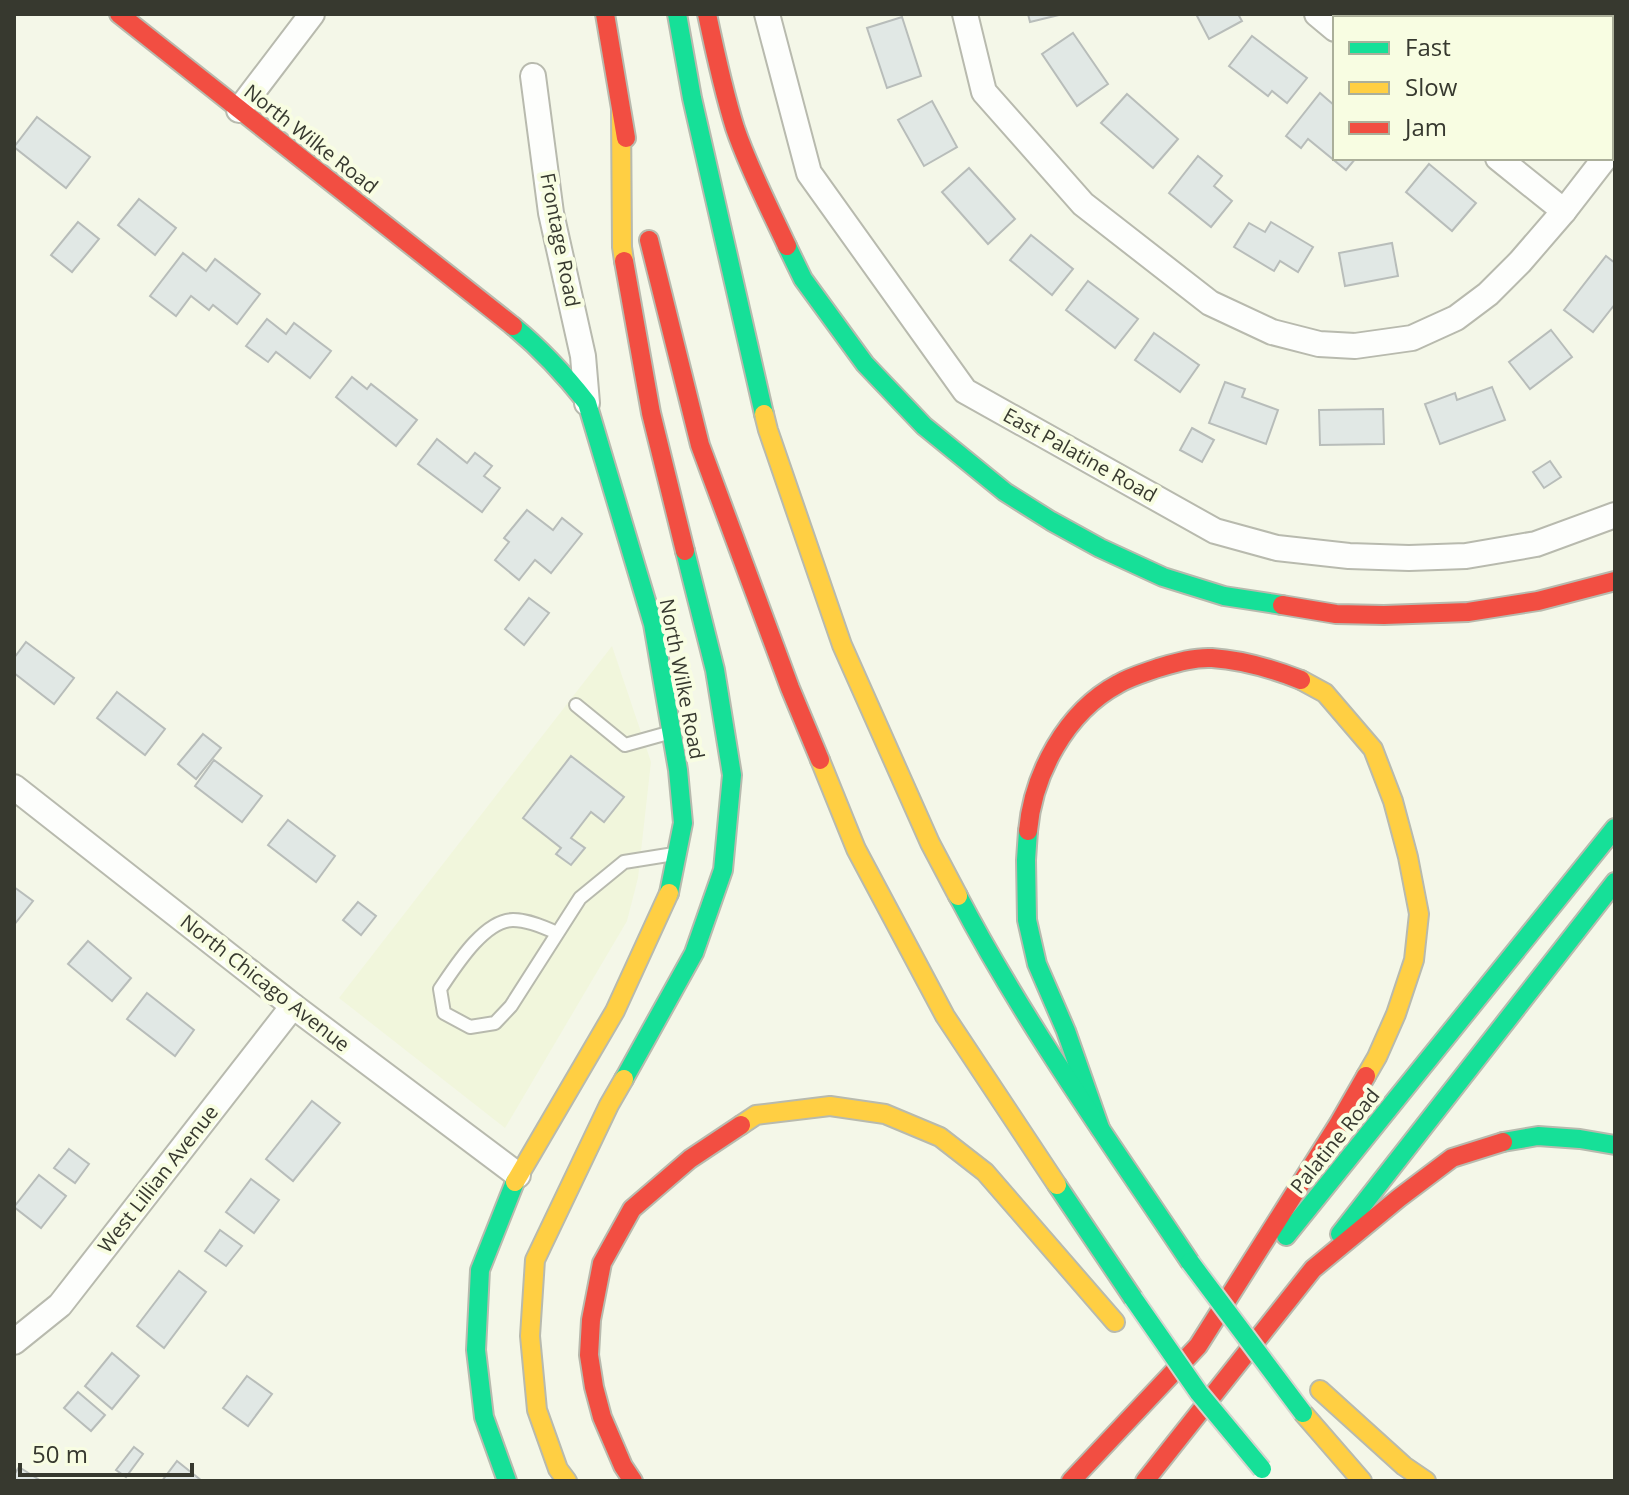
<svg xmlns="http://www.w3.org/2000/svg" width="1629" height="1495" font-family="'Open Sans',sans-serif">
<rect width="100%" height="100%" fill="#f4f7e8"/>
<path fill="#f1f6dc" d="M612,646l39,116 -13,116 -11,43 -122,207 -166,-130z"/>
<g fill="#e1e8e5" stroke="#b8bdba" stroke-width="2">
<path d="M1028,14h35l-33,8z"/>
<path d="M1196,14h42l4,7 -33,18z"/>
<path d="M1432,14h39l5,4h-48z"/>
<path d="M1591,14h24v31l-4,5v-32h-24z"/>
<path d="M902,17l19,59 -34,12 -20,-60z"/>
<path d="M1073,33l35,51 -31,22 -35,-52z"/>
<path d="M1252,36l55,42 -20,25 -15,-12 -4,5 -39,-30z"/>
<path d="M1320,93l15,13v52h21l-10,12 -38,-31 -7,9 -15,-12z"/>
<path d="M1127,94l51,45 -25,29 -52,-45z"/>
<path d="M932,101l25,46 -33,19 -26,-46z"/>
<path d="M37,117l53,40 -24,31 -52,-41z"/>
<path d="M1198,156l24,20 -8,10 18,15 -21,26 -42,-34z"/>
<path d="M1429,164l47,39 -24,28 -46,-39z"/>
<path d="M969,168l46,51 -27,25 -46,-52z"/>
<path d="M139,199l37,29 -21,27 -37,-30z"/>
<path d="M78,222l21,17 -27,33 -21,-17z"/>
<path d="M1271,222l42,25 -15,25 -18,-11 -6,10 -40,-24 15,-24 16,9z"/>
<path d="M1031,235l42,34 -21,26 -42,-35z"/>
<path d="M1392,243l6,33 -53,10 -6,-33z"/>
<path d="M183,253l23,18 9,-12 45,35 -23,30 -24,-19 -4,5 -18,-14 -15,20 -26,-20z"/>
<path d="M1606,256l9,7v41l-22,28 -29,-22z"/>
<path d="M1088,281l50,38 -23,29 -49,-38z"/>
<path d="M267,319l19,15 8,-11 37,28 -21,27 -34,-26 -8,10 -22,-16z"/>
<path d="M1551,330l21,27 -42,32 -21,-27z"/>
<path d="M1154,333l45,32 -19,27 -45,-32z"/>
<path d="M352,377l15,12 4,-5 46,36 -21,26 -60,-49z"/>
<path d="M1225,382l20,7 -3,8 36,13 -12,34 -57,-21z"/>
<path d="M1492,387l13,33 -65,24 -15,-40 30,-11 2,7z"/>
<path d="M1383,409l1,35 -64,1 -1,-35z"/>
<path d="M1192,428l22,12 -12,22 -22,-12z"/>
<path d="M437,439l30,24 8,-10 17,13 -8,10 16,12 -18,24 -64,-48z"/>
<path d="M1550,461l11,16 -17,11 -11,-16z"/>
<path d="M527,510l26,20 9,-12 20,16 -31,39 -16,-13 -16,20 -24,-20 14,-18 -5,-4z"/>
<path d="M529,598l20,15 -25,32 -19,-16z"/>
<path d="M26,642l48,36 -20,26 -40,-31v-15z"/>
<path d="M117,692l48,37 -20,26 -48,-37z"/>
<path d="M203,734l18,14 -25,31 -18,-15z"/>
<path d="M571,756l53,41 -20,25 -13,-10 -20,26 14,10 -14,17 -15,-11 5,-6 -38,-30z"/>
<path d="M214,760l48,36 -20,26 -47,-36z"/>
<path d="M288,820l47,36 -19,26 -48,-37z"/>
<path d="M14,887l19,14 -19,24z"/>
<path d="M358,902l18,14 -15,19 -18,-15z"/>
<path d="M88,941l43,37 -19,23 -44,-37z"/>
<path d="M147,993l47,37 -19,26 -48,-37z"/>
<path d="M312,1101l28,22 -47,58 -27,-22z"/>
<path d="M69,1149l20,15 -14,19 -21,-15z"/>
<path d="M39,1175l27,21 -25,32 -27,-21z"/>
<path d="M251,1179l28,21 -25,33 -28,-21z"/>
<path d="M220,1230l22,16 -16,20 -21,-15z"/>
<path d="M179,1271l27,21 -42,56 -27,-22z"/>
<path d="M112,1353l27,23 -27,33 -27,-23z"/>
<path d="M247,1376l25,18 -24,32 -25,-18z"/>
<path d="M78,1392l27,23 -14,16 -27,-23z"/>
<path d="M134,1447l9,7 -17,23 -10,-7z"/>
<path d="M177,1461l25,20h-40z"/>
<path d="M19,1467l22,14h-27v-6z"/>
</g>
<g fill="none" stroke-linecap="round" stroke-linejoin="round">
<g stroke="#b8baae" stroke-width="16">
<g id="lane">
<path d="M576,705l49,40 43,-12"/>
<path d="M557,933c-13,-6 -29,-13 -44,-13 -29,0 -58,47 -73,69l4,24 26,14 25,-4 16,-17 69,-108 44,-36 50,-8"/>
</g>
</g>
<g stroke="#b8baae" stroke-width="28">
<g id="street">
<path d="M767,14l42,159 156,218 250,140 62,17 72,8 60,2 57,-2 70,-12 79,-29"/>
<path d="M965,14l19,78 99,112 127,99 62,29 47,12 36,2 57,-8 44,-20 32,-24 32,-32 44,-51 41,-53"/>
<path d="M1317,14l18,15"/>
<path d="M533,76l18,137 32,143 4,47"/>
<path d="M239,110l73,-96"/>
<path d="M1498,158l66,53"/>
<path d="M14,787l279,219 225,169"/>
<path d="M14,1342l46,-37 233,-299"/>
</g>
</g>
<g stroke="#b8baae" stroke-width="22">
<g id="fast">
<path d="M677,14l15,84 72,316"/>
<path d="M787,246l16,33 62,85 59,62 81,66 46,29 49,27 63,29 61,19 58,9"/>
<path d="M513,326c28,23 52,49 74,77l66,221 25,146 5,53 -14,70"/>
<path d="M1028,831l-2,29 1,60 10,44 29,67 34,97"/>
<path d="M958,896c67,128 152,246 232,366"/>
<path d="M624,1079l70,-126 29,-83 9,-95 -17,-105 -30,-119"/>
<path d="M1503,1142l35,-6 42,3 35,6"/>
<path d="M1057,1185l76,113"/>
<path d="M1340,1234l275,-352"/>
<path d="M1286,1236l329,-408"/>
<path d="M507,1481l-23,-64 -8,-67 4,-80 35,-88"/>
</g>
</g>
<g stroke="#b8baae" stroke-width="22">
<g id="slow">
<path d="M621,111l1,136 2,14"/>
<path d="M764,414l4,16 74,215 88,198 28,53"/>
<path d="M1301,680l24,13 48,56 20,52 15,56 11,57 -5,46 -18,54 -19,43 -11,19"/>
<path d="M820,760l36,89 89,167 112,169"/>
<path d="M741,1125l15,-10 74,-9 55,8 55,23 45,35 130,150"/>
<path d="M515,1182l100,-171 54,-118"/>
<path d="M1320,1390l84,76 22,15"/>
<path d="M1303,1413l59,68"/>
<path d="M567,1481l-9,-12 -21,-59 -7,-74 5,-76 74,-155 15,-26"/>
</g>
</g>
<g stroke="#b8baae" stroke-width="22">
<g id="jam">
<path d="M119,14l394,312"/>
<path d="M605,14l21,124"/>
<path d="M707,14c8,38 16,76 28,114 14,41 34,79 52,118"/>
<path d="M649,240l51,205 90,243 30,72"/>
<path d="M624,261l27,152 34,138"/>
<path d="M1282,605l54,9 48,1 84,-3 70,-11 77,-20"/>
<path d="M1028,831c5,-57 38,-119 90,-147 12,-7 26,-11 40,-16 17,-5 36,-11 54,-10 30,2 61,11 89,22"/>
<path d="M633,1481l-10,-15 -21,-49 -8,-30 -5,-32 2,-35 11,-57 30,-54 58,-50 51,-34"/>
<path d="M1071,1481l127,-135 141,-223 27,-47"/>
<path d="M1145,1481l168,-212 86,-71 53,-40 51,-16"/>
</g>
</g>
<use href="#lane" stroke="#fdfefc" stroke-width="12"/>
<use href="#street" stroke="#fdfefc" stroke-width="24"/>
<use href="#fast" stroke="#16e098" stroke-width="18"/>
<use href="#slow" stroke="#ffcf43" stroke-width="18"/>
<use href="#jam" stroke="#f24e42" stroke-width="18"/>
<g stroke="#d3d4cd" stroke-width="22" stroke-linecap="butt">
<g id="fast-bridge">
<path d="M1190,1262l113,151"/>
<path d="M1133,1298l66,95 63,76"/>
</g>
</g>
<use href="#fast-bridge" stroke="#16e098" stroke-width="18"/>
</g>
<g text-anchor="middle" stroke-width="8" stroke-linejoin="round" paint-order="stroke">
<g font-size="20" fill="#37392f" stroke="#f8fde2">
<text transform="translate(311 139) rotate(38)" y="7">North Wilke Road</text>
<text transform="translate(560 240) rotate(79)" y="7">Frontage Road</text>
<text transform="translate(1080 455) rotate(29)" y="7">East Palatine Road</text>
<text transform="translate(682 679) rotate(79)" y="7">North Wilke Road</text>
<text transform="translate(265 983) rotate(38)" y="7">North Chicago Avenue</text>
<text transform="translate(1335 1141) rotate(-51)" y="7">Palatine Road</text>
<text transform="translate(158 1179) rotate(-52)" y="7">West Lillian Avenue</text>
</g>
</g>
<rect width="1629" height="1495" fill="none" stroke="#37392f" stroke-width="32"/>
<rect x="1333" y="16" width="280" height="144" fill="#f8fde2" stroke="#abaf9a" stroke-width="2"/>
<rect x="1349" y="42" width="40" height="12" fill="#16e098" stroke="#abaf9a" stroke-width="2"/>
<text x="1405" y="56" font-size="24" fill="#37392f">Fast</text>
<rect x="1349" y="82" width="40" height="12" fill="#ffcf43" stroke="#abaf9a" stroke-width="2"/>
<text x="1405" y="96" font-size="24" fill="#37392f">Slow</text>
<rect x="1349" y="122" width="40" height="12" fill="#f24e42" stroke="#abaf9a" stroke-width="2"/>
<text x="1405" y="136" font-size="24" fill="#37392f">Jam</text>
<path d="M20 1463v12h172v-12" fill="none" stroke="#37392f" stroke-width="4"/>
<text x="32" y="1463" font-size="24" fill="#37392f" stroke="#f8fde2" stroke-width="6" paint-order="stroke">50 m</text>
</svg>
